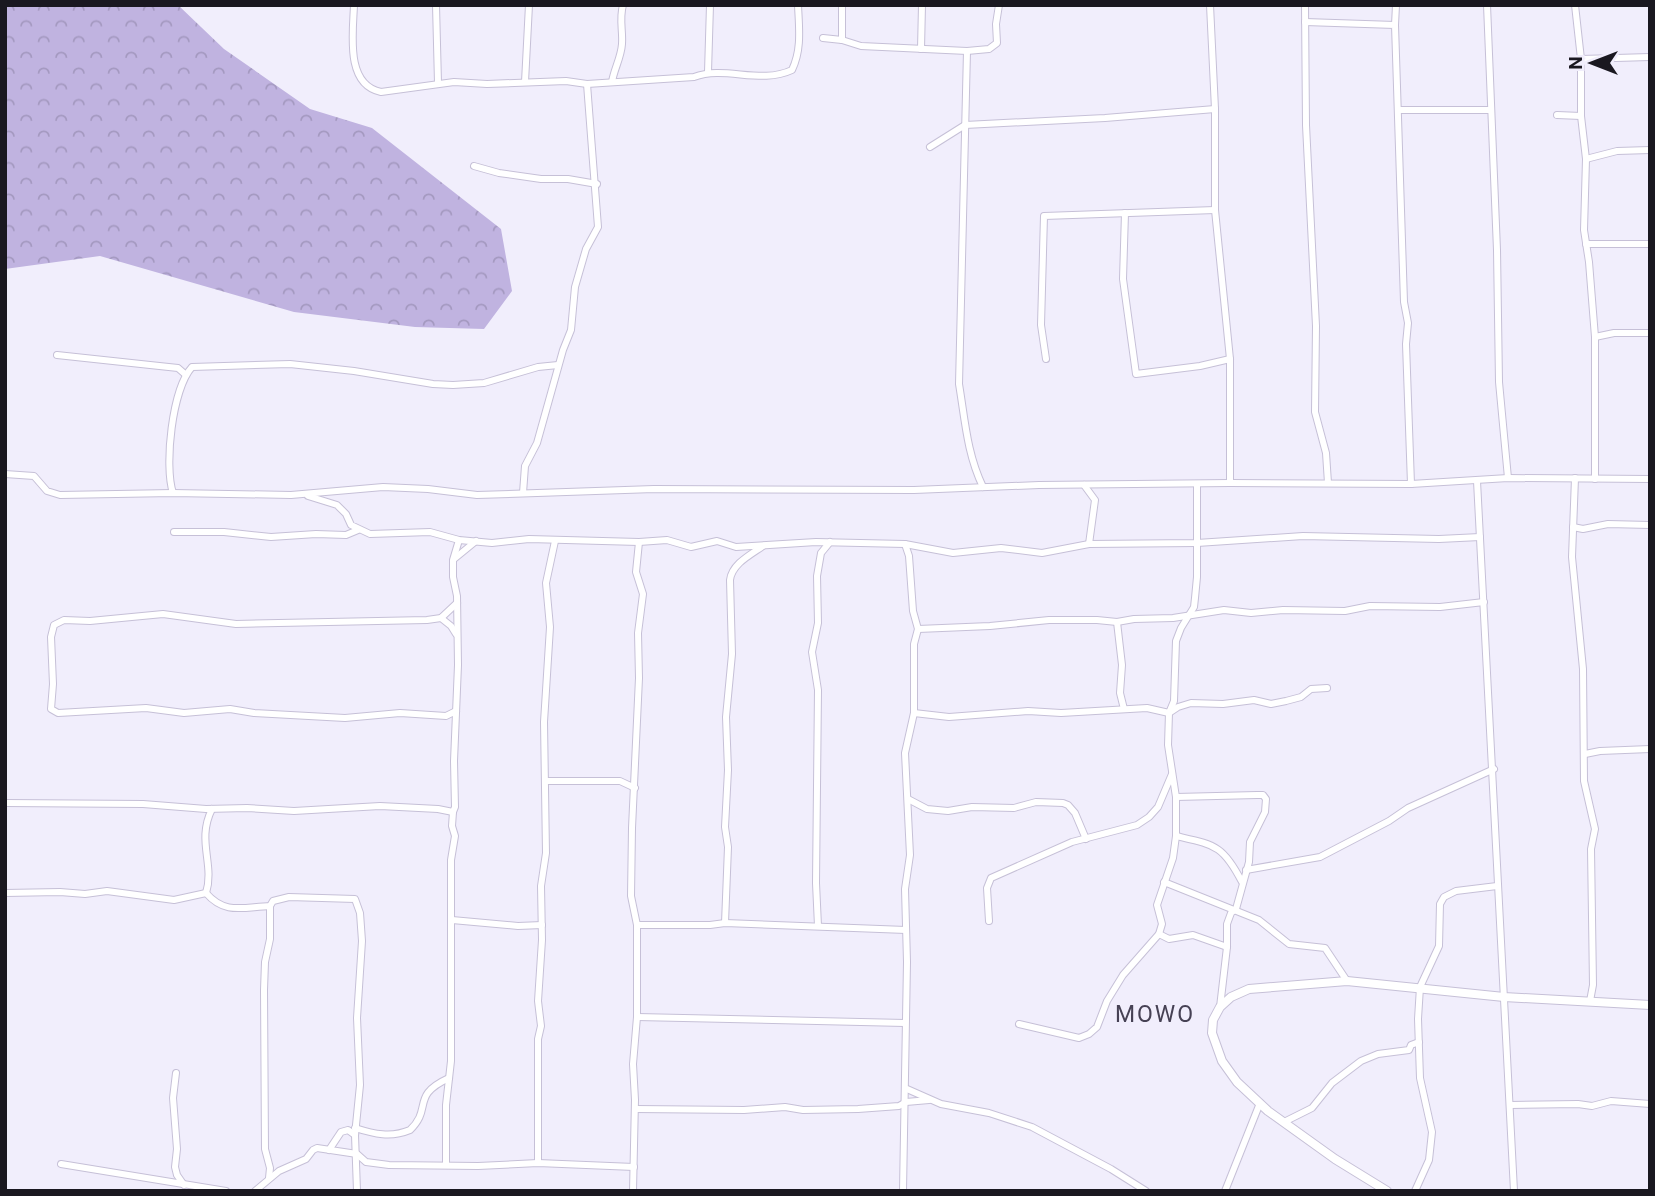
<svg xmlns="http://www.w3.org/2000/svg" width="1655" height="1196" font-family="Roboto,sans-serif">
<defs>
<pattern id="forest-crowns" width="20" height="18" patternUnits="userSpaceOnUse" patternTransform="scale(1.75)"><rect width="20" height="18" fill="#c0b3e0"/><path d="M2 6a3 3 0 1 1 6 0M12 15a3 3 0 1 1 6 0" fill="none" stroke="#a499c0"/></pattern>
</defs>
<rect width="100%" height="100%" fill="#f1eefc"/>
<path fill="url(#forest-crowns)" d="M5,5h173l46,44 86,60 62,19 129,101 11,62 -28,38 -69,-2 -121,-15 -194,-56 -95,13z"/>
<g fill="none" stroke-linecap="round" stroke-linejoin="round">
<g stroke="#c6c0d7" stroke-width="8">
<g id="street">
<path d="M354,5c-1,28 -9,80 27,87l73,-10 33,2 79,-3 21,3 107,-7c31,-12 66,8 98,-7 10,-21 7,-42 6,-65"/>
<path d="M436,5l2,78"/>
<path d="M842,5v35"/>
<path d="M1210,5l5,104v101l15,149v124"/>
<path d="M1305,5l1,120 10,201 -1,86 11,41 2,30"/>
<path d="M1487,5l10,245 2,132 9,96"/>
<path d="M1575,5l6,54v57l5,43 -2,71 5,32 6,75v142"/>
<path d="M1305,22l90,3 9,277 4,21 -2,21 5,140"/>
<path d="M1395,25l1,-20"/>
<path d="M823,38l19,2 19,6 106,5 22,-2 8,-6 -1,-19 3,-19"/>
<path d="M921,49l1,-44"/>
<path d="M967,51l-8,333c6,36 8,70 24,103"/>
<path d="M1581,59l69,-2"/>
<path d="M708,72l2,-67"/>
<path d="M525,82l4,-77"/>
<path d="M612,82c2,-13 9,-24 10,-38 1,-13 -3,-25 1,-39"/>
<path d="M1399,110h92"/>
<path d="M1557,115l24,1"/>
<path d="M930,147l35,-22 140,-7 110,-9"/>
<path d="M1586,159l31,-8 33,-1"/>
<path d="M474,166l25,7 42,6h27l29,5"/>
<path d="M1125,213l-2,66 13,95 64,-8 30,-7"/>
<path d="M1586,244h64"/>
<path d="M1595,337l19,-4h36"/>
<path d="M57,355l121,13 8,7"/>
<path d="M1046,359l-5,-34 3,-109 171,-6"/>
<path d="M5,474l29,2 13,15 13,4 113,-2 118,2 92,-8 45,2 49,6 177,-6 260,1 125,-5 191,-2 181,1 97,-6 142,1"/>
<path d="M1575,478l-3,79 11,112 1,112 11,48 -4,20 2,136 -3,16"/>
<path d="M1477,481l37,710"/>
<path d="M1084,485l11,15 -6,44"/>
<path d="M173,493c-9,-27 -1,-104 19,-126l98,-3 64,7 79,13 20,1 31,-2 54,-16 20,-2"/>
<path d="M523,493l2,-27 12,-23 26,-93 8,-20 4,-43 11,-38 12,-22 -11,-143"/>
<path d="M308,496l29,9 9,9 5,11 19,9 60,-2 29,8 33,3 37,-4 110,3 28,-2 24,7 26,-6 19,6 80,-5 89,2 48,9 48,-5 41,5 47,-9 108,-1 106,-7 136,3 41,-2"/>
<path d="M1573,527l10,2 25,-5 42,1"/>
<path d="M174,532h50l47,5 45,-3 30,1 12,-5"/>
<path d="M454,559l22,-18"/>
<path d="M441,618l10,8 5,8"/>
<path d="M1117,622l5,43 -2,28 4,16"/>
<path d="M918,629l72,-3 59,-6h48l20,2 17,-3 39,-1 51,-8 27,3 32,-3 62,1 25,-5 70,1 44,-5"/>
<path d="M456,711l-10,5 -46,-3 -55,5 -91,-5 -24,-4 -46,4 -38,-5 -88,5 -7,-4 2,-25 -2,-47 3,-12 10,-5 26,1 73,-7 73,10 191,-4 14,-2 16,-15"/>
<path d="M914,713l35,4 79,-6 33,2 86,-5 22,5 9,-6 13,-4 32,1 31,-4 17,4 15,-3 15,-4 10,-8 16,-1"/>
<path d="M1585,754l15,-3 50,-2"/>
<path d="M546,781h74l15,7"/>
<path d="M1176,797l81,-2h6l3,4 -1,13 -15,30 -1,20 -13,47 -5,4 -4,11v23l-7,60"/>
<path d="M908,799l19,10 21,2 24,-4 42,1 22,-6 27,1 5,2 7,8 11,26"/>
<path d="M5,803l138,1 63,5 41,-1 47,3 86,-5 58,3 15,3"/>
<path d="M1176,836c39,9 47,9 66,46"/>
<path d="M1246,870l74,-13 69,-36 19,-13 86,-39"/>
<path d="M1164,882l95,38 30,24 36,4 22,33"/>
<path d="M5,893l55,-1 25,2 22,-3 67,9 32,-7"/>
<path d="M206,893c19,22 37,14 64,13l3,-5 16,-4 66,2 5,14 2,28 -5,77 3,67 -5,50 2,56"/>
<path d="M206,893c9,-29 -10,-52 6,-84"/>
<path d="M452,920l66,6 24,-1"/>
<path d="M989,921l-2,-33 4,-10 81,-36 65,-17 12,-8 9,-10 14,-33"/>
<path d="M725,923l3,-76 -3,-20 3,-57 -2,-53 6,-63 -2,-74c2,-16 20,-25 33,-34"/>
<path d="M637,925h73l15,-2 181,7"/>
<path d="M818,926l-2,-43 2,-193 -6,-38 6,-29 -1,-47 4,-23 9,-11"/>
<path d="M1159,934l10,5 24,-4 34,12"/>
<path d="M637,1017l268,6"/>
<path d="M1019,1024l60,14 10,-4 8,-7 10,-26 16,-26 36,-41 3,-10 -5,-19 16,-47 3,-22v-39l-8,-52 1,-32 5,-12 2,-60 5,-13 13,-21 1,-9 2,-21v-93"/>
<path d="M176,1073l-3,25 4,51 -2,18 2,8 7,10"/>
<path d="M907,1089l34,15 48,9 43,14 79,42 35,22"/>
<path d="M1510,1105l68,-1 14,2 19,-5 39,3"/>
<path d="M635,1109l109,1 41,-3 18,3 55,-1 41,-3 7,-4 23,-2"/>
<path d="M1284,1122l28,-14 20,-25 29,-22 17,-7 31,-4 2,-5 8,-3"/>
<path d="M355,1128c19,6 36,10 55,2 23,-22 0,-34 39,-52"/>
<path d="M329,1150l12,-18 7,-2 7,5"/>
<path d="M538,1163v-124l3,-13 -3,-25 4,-61 -1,-54 5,-33 -2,-131 6,-95 -4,-44 9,-42"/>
<path d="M61,1164l165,27"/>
<path d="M446,1164v-59l5,-44v-201l4,-24 -3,-10 1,-14 2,-5 -1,-46 4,-96 -1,-69 -4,-19v-17l6,-20"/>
<path d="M269,1178l1,-10 -5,-19 -1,-159 1,-28 5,-23v-33"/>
<path d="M255,1191l24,-20 27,-12 7,-9 4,-2 40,6 9,8 23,3 89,1 60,-3 96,4"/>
<path d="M633,1191l2,-91 -2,-36 4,-47v-92l-6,-29 1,-68 7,-150 -1,-45 5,-39 -7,-22 3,-30"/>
<path d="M903,1191l4,-229 -2,-73 5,-34 -5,-102 9,-40v-69l4,-15 -5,-18 -4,-55 -4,-12"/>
<path d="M1225,1191l35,-88"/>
<path d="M1415,1191l14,-31 3,-28 -12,-54 -2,-59 2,-32 19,-41 1,-42 4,-7 12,-6 41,-5"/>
</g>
</g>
<g stroke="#c6c0d7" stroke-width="10">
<path id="secondary" d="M1387,1191l-52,-32 -67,-48 -31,-29 -15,-21 -10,-28 1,-13 7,-13 11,-10 18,-8 98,-8 157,16 146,8"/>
</g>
<use href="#street" stroke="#fff" stroke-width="6"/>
<use href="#secondary" stroke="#fff" stroke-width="8"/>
</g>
<g text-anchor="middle" stroke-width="6" stroke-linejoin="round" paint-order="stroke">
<g font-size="23" letter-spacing="2" fill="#464154" stroke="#f1eefc">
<text x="1155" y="1022">MOWO</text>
</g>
</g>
<rect width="1655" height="1196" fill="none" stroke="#1a1820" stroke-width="14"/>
<g transform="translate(1592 63) rotate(270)" stroke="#f1eefc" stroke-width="5" paint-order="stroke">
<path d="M0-5L12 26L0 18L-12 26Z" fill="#1a1820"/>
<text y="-10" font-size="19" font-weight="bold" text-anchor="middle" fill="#1a1820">N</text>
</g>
</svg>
